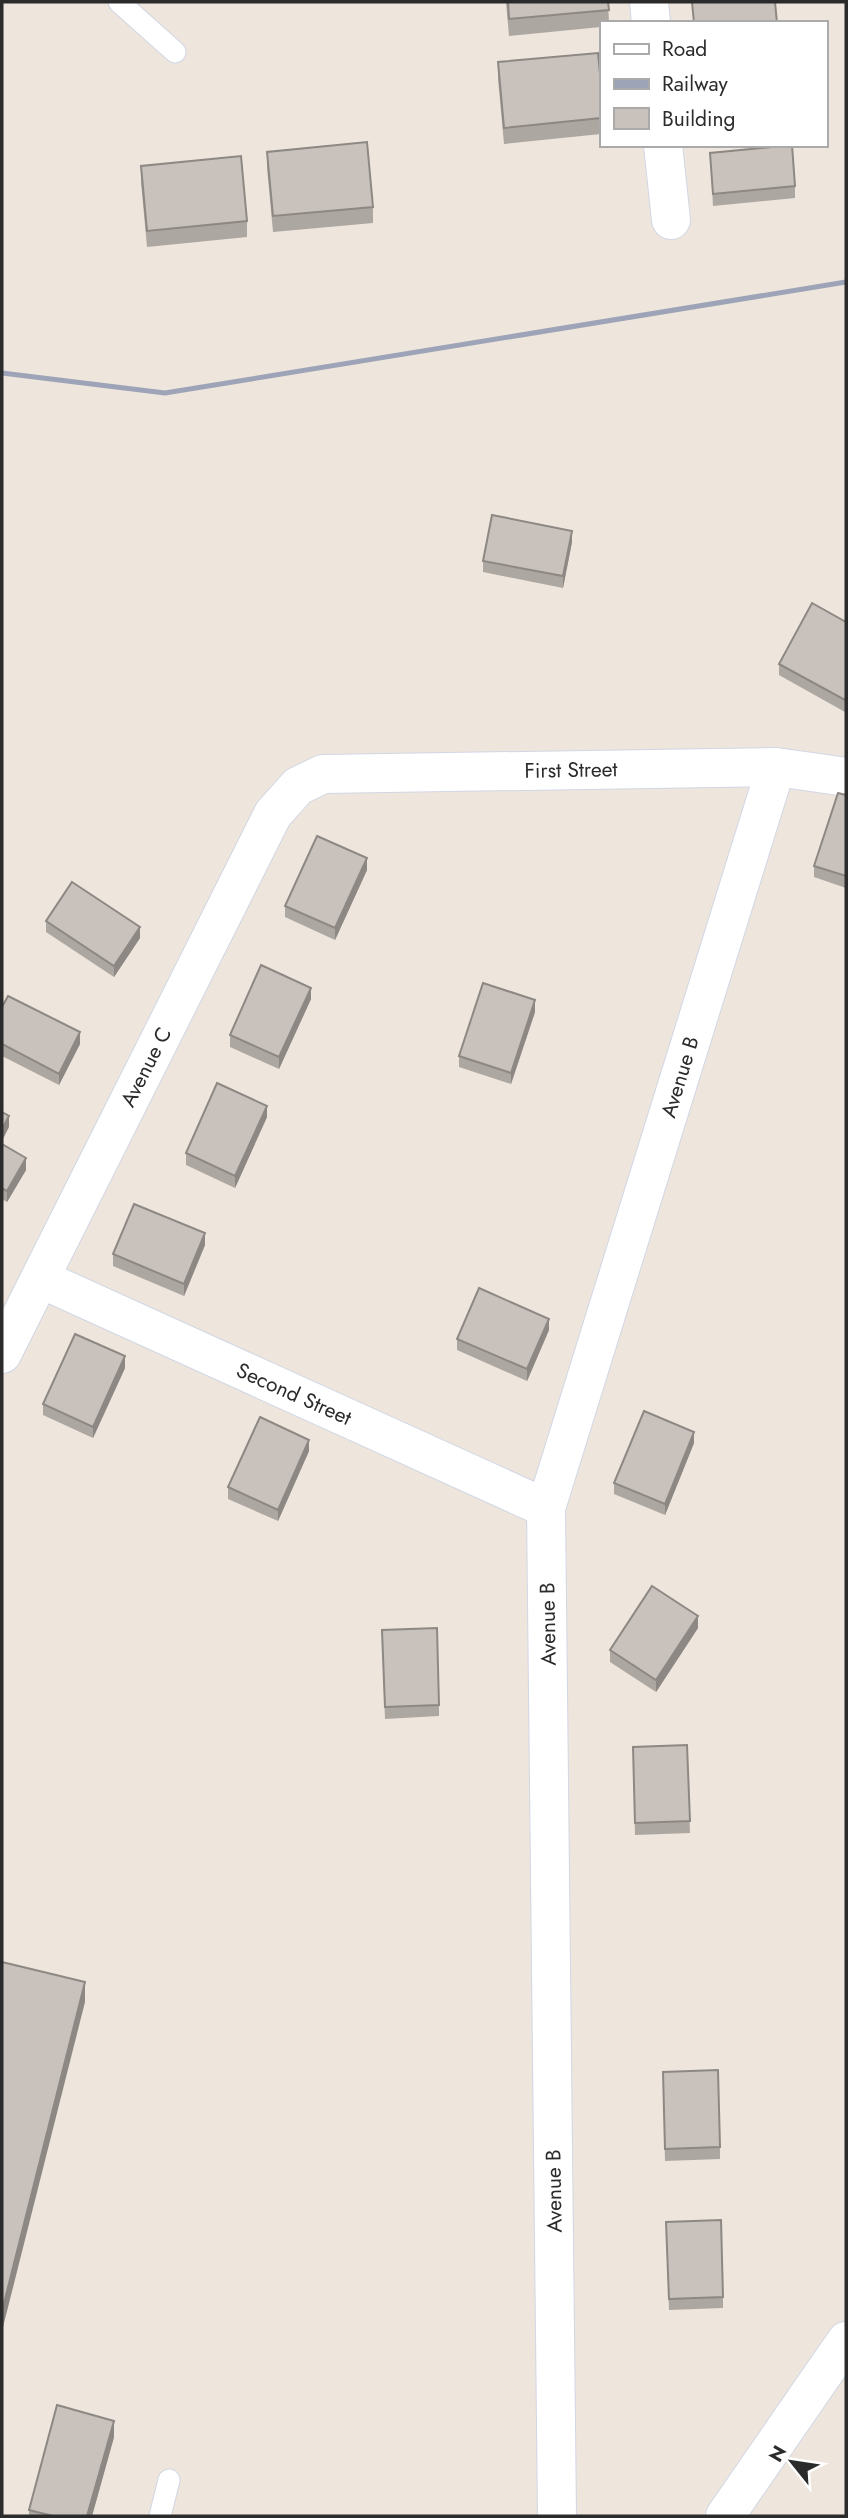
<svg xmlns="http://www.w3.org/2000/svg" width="848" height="2518" font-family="Jost,sans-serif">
<rect width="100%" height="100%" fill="#eee5dc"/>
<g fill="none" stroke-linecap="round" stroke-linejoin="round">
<g stroke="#d1d7e5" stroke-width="23">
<g id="service">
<path d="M119,2l56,50"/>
<path d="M160,2516l9,-36"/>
</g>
</g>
<g stroke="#d1d7e5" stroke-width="40">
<g id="minor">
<path d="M649,2l2,21"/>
<path d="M663,145l8,75"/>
<path d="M41,1279l505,229"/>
<path d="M2,1354l271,-540 25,-28 25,-12 453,-7 70,10"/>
<path d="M557,2516l-11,-1008 230,-741"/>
</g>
</g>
<g stroke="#d1d7e5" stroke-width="40">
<path id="tertiary" d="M725,2516l121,-175"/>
</g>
<use href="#service" stroke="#fff" stroke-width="21"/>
<use href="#minor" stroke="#fff" stroke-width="38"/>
<use href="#tertiary" stroke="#fff" stroke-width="38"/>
<path stroke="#9ea4b7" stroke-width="5" d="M2,373l163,20 681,-111"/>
</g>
<g fill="#ada7a2">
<path d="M506,2h102l1,21h-8v4l-92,9z"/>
<path d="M498,62l103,23v49l-97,10 -6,-65z"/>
<path d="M267,152l106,55v16l-100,9 -6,-64z"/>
<path d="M710,153l85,33v12l-82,8z"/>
<path d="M141,166l106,55v16l-100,10 -6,-65z"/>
<path d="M572,542l-9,46 -80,-16v-11z"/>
<path d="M846,622l-1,90 -66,-37v-11z"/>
<path d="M846,795v93l-32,-11v-11z"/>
<path d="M367,870l-32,70 -50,-23v-11z"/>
<path d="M46,921l94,17 -26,39 -68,-45z"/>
<path d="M311,999l-32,70 -49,-22v-12z"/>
<path d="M2,1007l78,37 -21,41 -57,-29z"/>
<path d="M535,1012l-24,72 -52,-17v-11z"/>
<path d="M267,1117l-32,71 -49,-23v-12z"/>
<path d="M2,1144l24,26 -19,32 -5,-3z"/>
<path d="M205,1245l-21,51 -71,-30v-12z"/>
<path d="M549,1330l-22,51 -70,-31v-11z"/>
<path d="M125,1368l-32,70 -50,-23v-11z"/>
<path d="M694,1443l-29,72 -51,-21v-11z"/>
<path d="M309,1451l-31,70 -50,-22v-12z"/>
<path d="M698,1628l-42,64 -46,-30v-12z"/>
<path d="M382,1641l57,64v11l-54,3z"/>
<path d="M687,1745l3,88 -55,2 -2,-88z"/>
<path d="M663,2084l57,63v12l-55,2z"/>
<path d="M666,2233l57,64v11l-54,2z"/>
<path d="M114,2437l-22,79h-63v-6z"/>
</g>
<g fill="#8d8884">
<path d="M572,531v11l-9,46v-12z"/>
<path d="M846,697v12l-1,3v-12z"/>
<path d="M367,858v12l-32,70v-12z"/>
<path d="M140,927v11l-26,39v-11z"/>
<path d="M311,988v11l-32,70v-12z"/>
<path d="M535,1000v12l-24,72v-11z"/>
<path d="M80,1032v12l-21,41v-11z"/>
<path d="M267,1106v11l-32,71v-12z"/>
<path d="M9,1116v11l-7,14v-12z"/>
<path d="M26,1158v12l-19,32v-11z"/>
<path d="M205,1233v12l-21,51v-12z"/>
<path d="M549,1319v11l-22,51v-12z"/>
<path d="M125,1356v12l-32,70v-11z"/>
<path d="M694,1432v11l-29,72v-11z"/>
<path d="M309,1440v11l-31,70v-11z"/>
<path d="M698,1616v12l-42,64v-12z"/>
<path d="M85,1982v20l-83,329v-20z"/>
<path d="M114,2421v16l-22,79h-5z"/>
</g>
<g fill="#c9c2bc" stroke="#8d8884" stroke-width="2">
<path d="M508,2h100l1,8 -100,9z"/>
<path d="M692,2h83l2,21h-83z"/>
<path d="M598,53l3,32v33l-97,10 -6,-66z"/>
<path d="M367,142l6,65 -100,9 -6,-64z"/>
<path d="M792,145l3,41 -82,8 -3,-41z"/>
<path d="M241,156l6,65 -100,10 -6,-65z"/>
<path d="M492,515l80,16 -9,45 -80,-15z"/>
<path d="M812,603l34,19v75l-1,3 -66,-36z"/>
<path d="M838,793l8,2v81l-32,-10z"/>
<path d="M317,836l50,22 -32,70 -50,-22z"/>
<path d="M72,882l68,45 -26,39 -68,-45z"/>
<path d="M261,965l50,23 -32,69 -49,-22z"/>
<path d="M483,983l52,17 -24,73 -52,-17z"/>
<path d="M8,996l72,36 -21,42 -57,-30v-37z"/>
<path d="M217,1083l50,23 -32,70 -49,-23z"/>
<path d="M2,1112l7,4 -7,13z"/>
<path d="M2,1144l24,14 -19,33 -5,-3z"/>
<path d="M134,1204l71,29 -21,51 -71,-30z"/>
<path d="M479,1288l70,31 -22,50 -70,-30z"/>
<path d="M75,1334l50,22 -32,71 -50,-23z"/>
<path d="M644,1411l50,21 -29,72 -51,-21z"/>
<path d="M260,1417l49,23 -31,70 -50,-23z"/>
<path d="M652,1586l46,30 -42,64 -46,-30z"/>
<path d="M437,1628l2,77 -54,2 -3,-77z"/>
<path d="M687,1745l3,76 -55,2 -2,-76z"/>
<path d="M2,1962l83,20 -83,329z"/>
<path d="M718,2070l2,77 -55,2 -2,-77z"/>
<path d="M721,2220l2,77 -54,2 -3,-77z"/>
<path d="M57,2405l57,16 -27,95h-34l-24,-6z"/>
</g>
<g text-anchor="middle" stroke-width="6" stroke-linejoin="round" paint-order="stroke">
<g font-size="21" fill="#2b2b2b" stroke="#fff">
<text transform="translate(571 770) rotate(-1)" y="7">First Street</text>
<text transform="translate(146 1067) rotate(-63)" y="7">Avenue C</text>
<text transform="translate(680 1077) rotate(-73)" y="7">Avenue B</text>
<text transform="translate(294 1394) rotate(24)" y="7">Second Street</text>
<text transform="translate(548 1624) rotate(-91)" y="7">Avenue B</text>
<text transform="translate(554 2191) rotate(-91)" y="7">Avenue B</text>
</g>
</g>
<rect width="848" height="2518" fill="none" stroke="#2b2b2b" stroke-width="7"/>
<rect x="600" y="21" width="228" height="126" fill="#ffffff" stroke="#aaaaaa" stroke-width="2"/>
<rect x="614" y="44" width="35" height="10" fill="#ffffff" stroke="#aaaaaa" stroke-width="2"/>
<text x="662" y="56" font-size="21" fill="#2b2b2b">Road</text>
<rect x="614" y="79" width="35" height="10" fill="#9ea4b7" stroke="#aaaaaa" stroke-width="2"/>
<text x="662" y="91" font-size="21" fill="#2b2b2b">Railway</text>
<rect x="614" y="108" width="35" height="21" fill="#c9c2bc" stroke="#aaaaaa" stroke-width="2"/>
<text x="662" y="126" font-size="21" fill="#2b2b2b">Building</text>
<g transform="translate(792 2462) rotate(300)" stroke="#ffffff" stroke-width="5" paint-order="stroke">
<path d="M0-5L12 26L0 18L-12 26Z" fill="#2b2b2b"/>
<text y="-10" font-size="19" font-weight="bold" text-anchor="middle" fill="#2b2b2b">N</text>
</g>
</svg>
